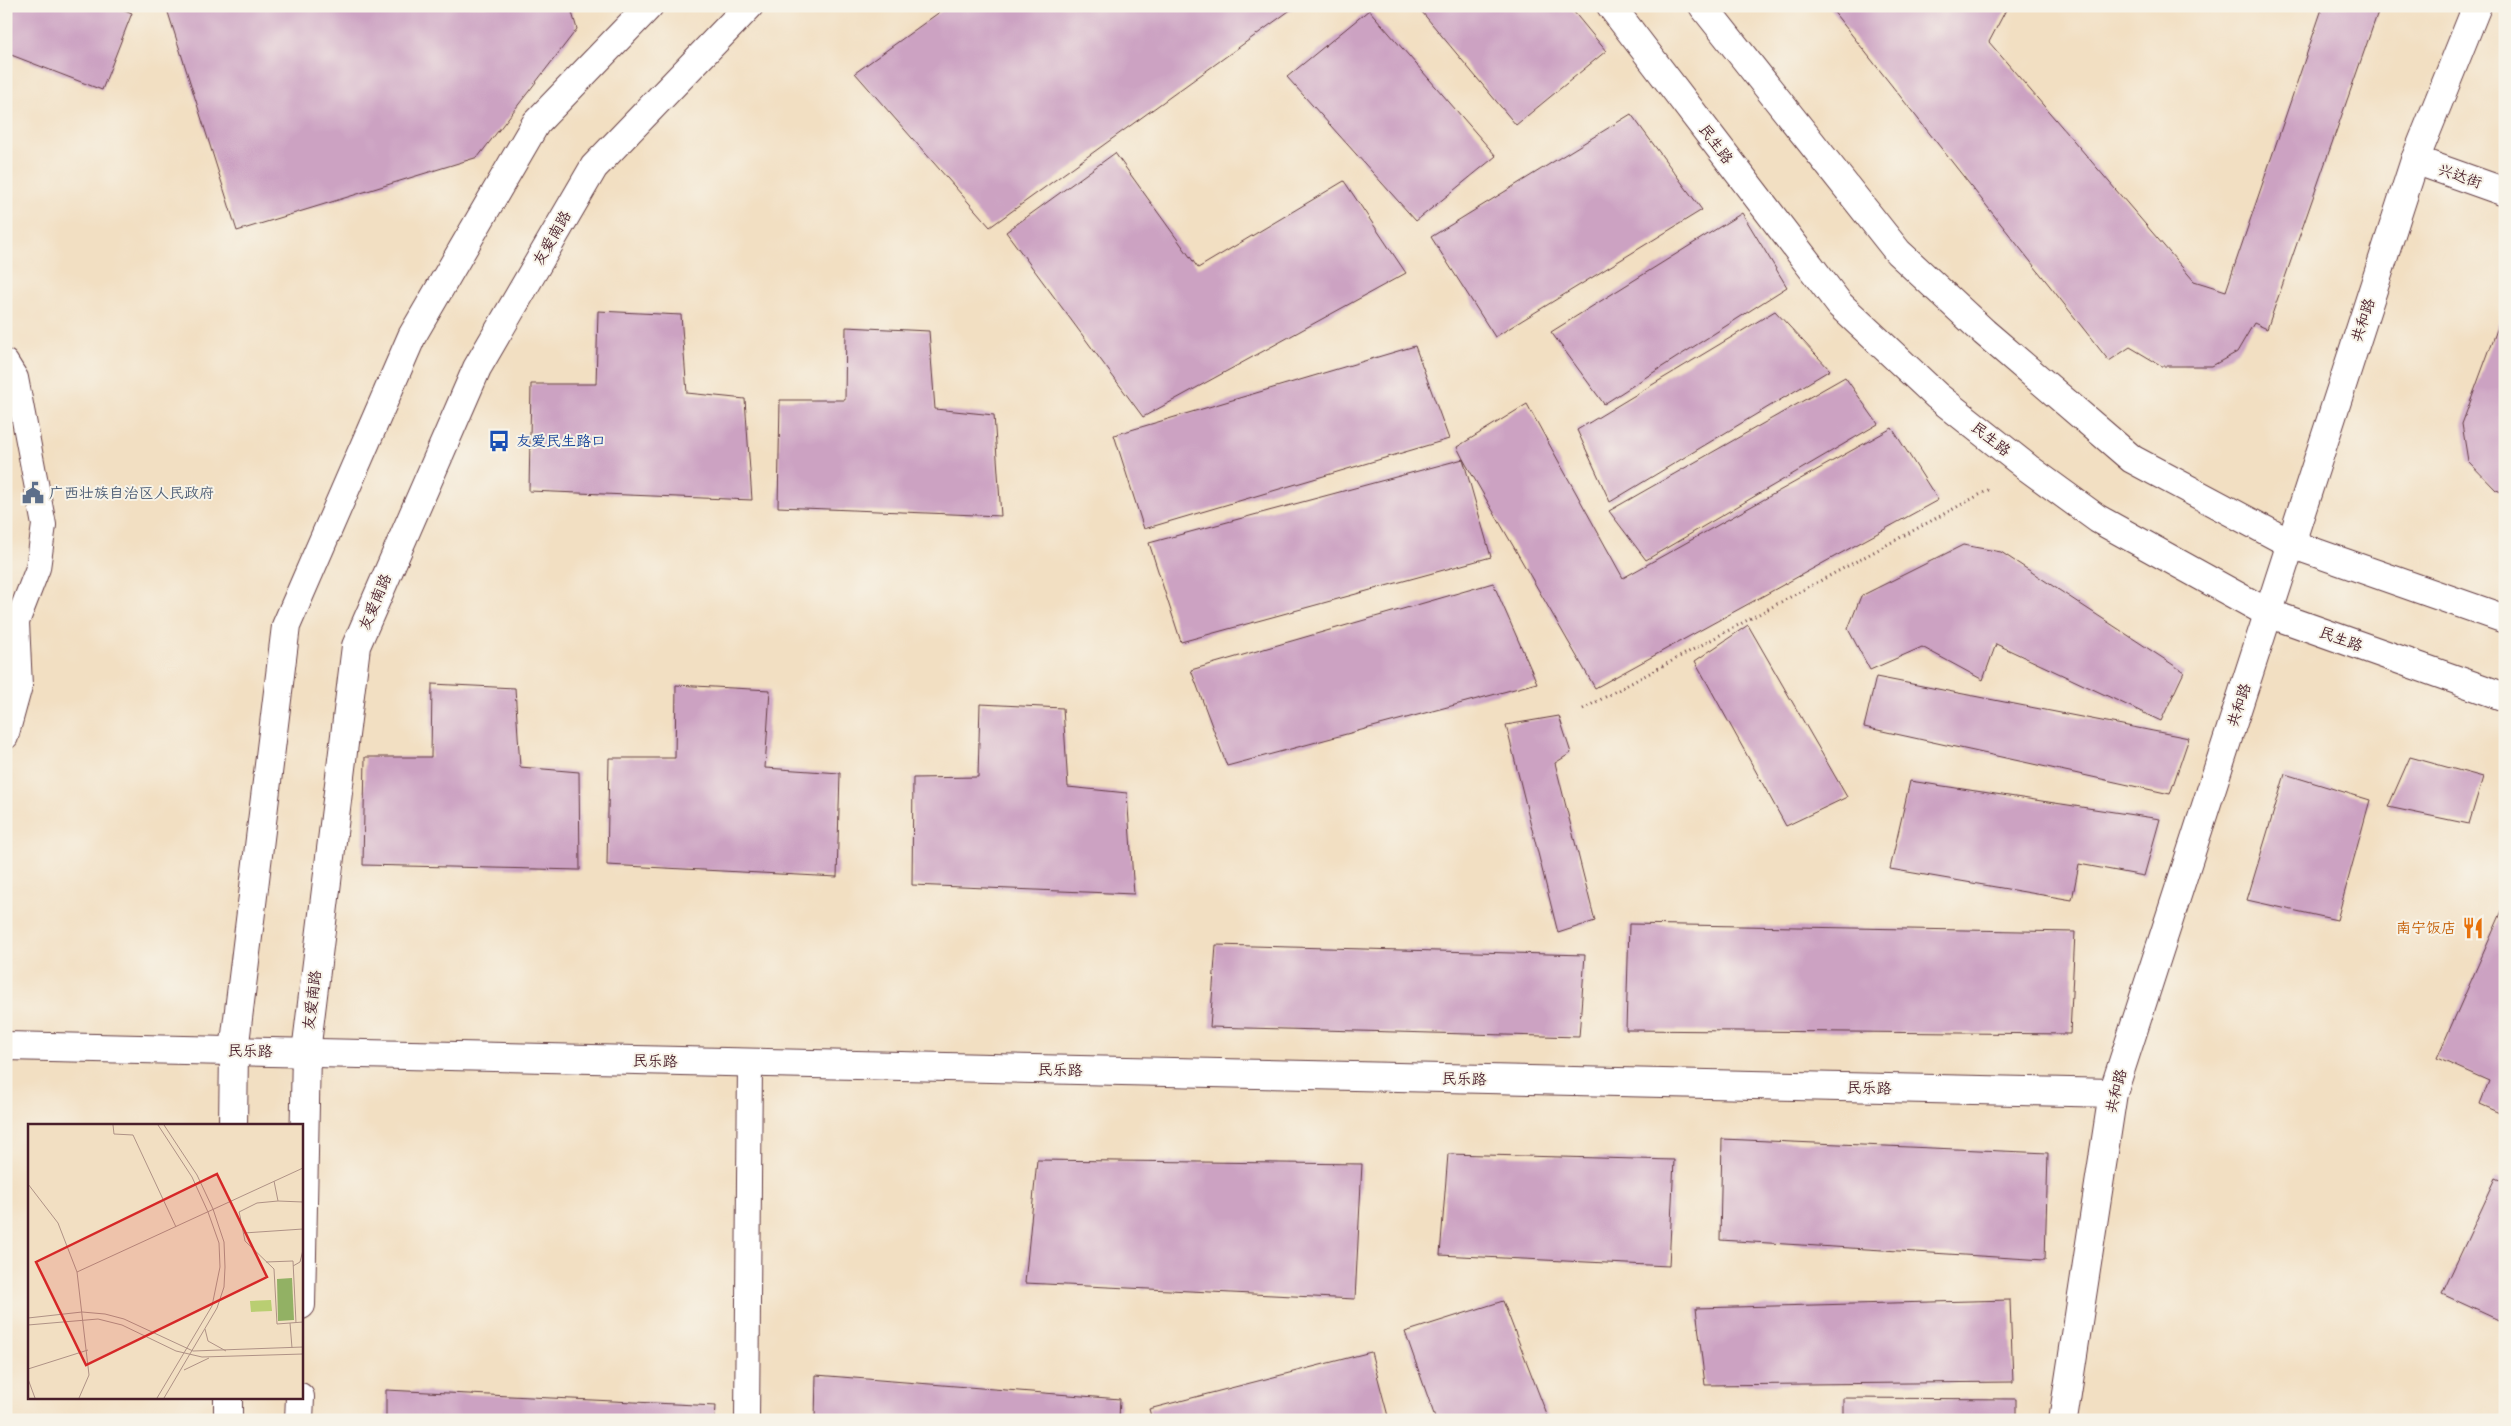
<svg xmlns="http://www.w3.org/2000/svg" width="2511" height="1426" font-family="'Architects Daughter','LXGW WenKai TC',sans-serif">
<rect width="100%" height="100%" fill="#f7f3e8"/>
<filter id="ink" filterUnits="userSpaceOnUse"><feTurbulence type="fractalNoise" baseFrequency=".02" numOctaves="2"/><feDisplacementMap in="SourceGraphic" scale="10" xChannelSelector="R" yChannelSelector="G"/><feConvolveMatrix kernelMatrix="1 2 1 2 8 2 1 2 1" color-interpolation-filters="sRGB"/></filter>
<filter id="wash" filterUnits="userSpaceOnUse"><feTurbulence type="fractalNoise" baseFrequency=".0096" numOctaves="4" result="noise"/><feDisplacementMap in="SourceGraphic" scale="20" xChannelSelector="R" yChannelSelector="G"/><feGaussianBlur stdDeviation="1.12" result="paint"/><feColorMatrix in="noise" values="0 0 0 0 0 0 0 0 0 0 0 0 0 0 0 0 0 1.4 0 .05"/><feComposite in="paint" operator="in"/></filter>
<g filter="url(#wash)">
<rect width="100%" height="100%" fill="#f2dfc2"/>
<g id="blocks">
<g fill="#cca2c2">
<path d="M6,6h109l17,7 -30,77 -96,-37z"/>
<path d="M166,6h404l7,23 -99,128 -241,74z"/>
<path d="M948,6h348l-306,221 -135,-154z"/>
<path d="M1417,6h152l37,45 -90,74z"/>
<path d="M1829,6h179l-19,36 205,239 32,10 97,-285h57l-113,323 -13,-6 -17,29 -25,14h-50l-32,-19 -21,14z"/>
<path d="M1369,10l127,146 -80,65 -129,-144z"/>
<path d="M1631,114l71,96 -207,127 -64,-100z"/>
<path d="M1115,153l83,115 146,-87 62,92 -263,144 -137,-185z"/>
<path d="M1742,213l45,74 -183,117 -53,-72z"/>
<path d="M2505,308v185l-9,-3 -28,-29 -6,-37z"/>
<path d="M598,311l83,4 6,78 58,6 7,101 -223,-9 2,-107h65z"/>
<path d="M1775,311l55,59 -220,132 -33,-72z"/>
<path d="M846,327l83,4 6,78 59,6 7,101 -223,-9 2,-107h65z"/>
<path d="M1415,346l34,93 -305,90 -30,-94z"/>
<path d="M1845,377l33,47 -232,136 -37,-49z"/>
<path d="M1527,404l96,174 269,-150 46,72 -343,188 -132,-229 28,98 -310,85 -32,-99 314,-84 -6,-12z"/>
<path d="M1963,545l38,7 183,120 -23,49 -165,-77 -13,36 -61,-33 -52,23 -22,-41 13,-33z"/>
<path d="M1493,583l44,100 -310,83 -36,-96z"/>
<path d="M1748,625l99,172 -61,29 -91,-165z"/>
<path d="M1876,677l313,61 -19,56 -306,-67z"/>
<path d="M432,684l83,4 5,79 59,5 1,98 -217,-5 2,-108h66z"/>
<path d="M676,685l94,5 -5,78 75,5 -3,104 -230,-12 2,-107h66z"/>
<path d="M980,704l83,4 5,79 59,6 7,101 -222,-9 1,-107 65,-1z"/>
<path d="M1559,716l12,37 -16,10 40,158 -37,12 -52,-208z"/>
<path d="M2410,757l73,20 -14,47 -81,-17z"/>
<path d="M2285,774l85,26 -33,120 -90,-20z"/>
<path d="M1910,781l250,38 -16,57 -65,-12 -7,36 -182,-31z"/>
<path d="M2505,904v211l-25,-11 9,-23 -52,-23z"/>
<path d="M1629,924l446,8 -5,102 -444,-4z"/>
<path d="M1216,945l369,10 -6,82 -369,-10z"/>
<path d="M1722,1139l326,14 -3,107 -325,-20z"/>
<path d="M1448,1154l226,6 -5,106 -229,-11z"/>
<path d="M1037,1160l325,4 -7,135 -330,-16z"/>
<path d="M2496,1178l9,4v141l-63,-29z"/>
<path d="M2010,1300l3,82 -308,3 -9,-77z"/>
<path d="M1503,1301l46,119h-113l-31,-88z"/>
<path d="M1371,1352l18,68h-237l-3,-11z"/>
<path d="M816,1375l304,24 -1,21h-304z"/>
<path d="M386,1390l330,16 -1,14h-329z"/>
<path d="M1843,1398l173,1v21h-173z"/>
</g>
</g>
</g>
<g filter="url(#ink)">
<use href="#blocks" fill-opacity="0" stroke="#633c42" stroke-width="1"/>
<g fill="none" stroke-linecap="round" stroke-linejoin="round">
<g stroke="#633c42" stroke-width="26">
<g id="lane">
<path d="M6,362l10,16 28,147 -6,43 -21,54 3,64 -14,51"/>
<path d="M747,1420l3,-357"/>
</g>
</g>
<g stroke="#633c42" stroke-width="30">
<g id="street">
<path d="M2415,160l90,32"/>
<path d="M6,1046l2107,47"/>
<path d="M2063,1420l50,-327 302,-933 62,-154"/>
</g>
</g>
<g stroke="#633c42" stroke-width="30">
<g id="secondary">
<path d="M1611,6l229,299 97,91 91,72 70,51 170,94 237,84"/>
<path d="M1703,6l195,246 86,80 148,127 159,85 214,75"/>
</g>
</g>
<g stroke="#633c42" stroke-width="30">
<g id="primary">
<path d="M233,1125l1,-74 52,-425 126,-290 124,-213 113,-117"/>
<path d="M301,1305l5,-253 50,-406 121,-278 117,-201 155,-161"/>
<path d="M228,1420v-23"/>
<path d="M299,1420l1,-23"/>
</g>
</g>
<path stroke="#633c42" stroke-width="3" stroke-dasharray="1 4" stroke-linecap="butt" d="M1583,709l409,-221"/>
<use href="#lane" stroke="#fff" stroke-width="24"/>
<use href="#street" stroke="#fff" stroke-width="28"/>
<use href="#secondary" stroke="#fff" stroke-width="28"/>
<use href="#primary" stroke="#fff" stroke-width="28"/>
</g>
</g>
<defs>
<g id="bus-bare" transform="scale(1.725)"><path d="M-5-6H5V4H4V6H2V4H-2V6H-4V4H-5ZM-3.5-4V0h7V-4ZM-3.5 1.2v1.5H-2V1.2ZM2 1.2v1.5H3.5V1.2Z" fill="#1a4fb4" stroke="#f7f3e8" stroke-width="2.5" paint-order="stroke"/></g>
<g id="civic-bare" transform="scale(1.725)"><path d="M-.6-6.5H3V-4.5H.6V-3L4-1V1h2V6H-6V1h2V-1L-.6-3ZM-1.2 2.5V6h2.4V2.5Z" fill="#5c6f8a" stroke="#f7f3e8" stroke-width="2.5" paint-order="stroke"/></g>
<g id="restaurant-bare" transform="scale(1.725)"><path d="M-5-6h1v4h1v-4h1v4h1v-4h1v5L-1.5 .5V6h-2V.5L-5-1ZM5-6V6H3V1.5H1.5Q1.5-4 5-6Z" fill="#e8710a" stroke="#f7f3e8" stroke-width="2.5" paint-order="stroke"/></g>
</defs>
<g fill-rule="evenodd">
<use href="#bus-bare" x="499" y="441"/>
<use href="#civic-bare" x="33" y="493"/>
<use href="#restaurant-bare" x="2473" y="928"/>
</g>
<g text-anchor="middle" stroke-width="4" stroke-linejoin="round" paint-order="stroke">
<g font-size="15" fill="#4a1f2b" stroke="#f7f3e8">
<text transform="translate(1716 144) rotate(53)" y="5">民生路</text>
<text transform="translate(2460 176) rotate(19)" y="5">兴达街</text>
<text transform="translate(552 238) rotate(-60)" y="5">友爱南路</text>
<text transform="translate(2363 320) rotate(-72)" y="5">共和路</text>
<text transform="translate(1991 439) rotate(38)" y="5">民生路</text>
<text transform="translate(375 602) rotate(-67)" y="5">友爱南路</text>
<text transform="translate(2341 639) rotate(20)" y="5">民生路</text>
<text transform="translate(2239 705) rotate(-72)" y="5">共和路</text>
<text transform="translate(312 1000) rotate(-83)" y="5">友爱南路</text>
<text transform="translate(250 1051) rotate(1)" y="5">民乐路</text>
<text transform="translate(655 1061) rotate(1)" y="5">民乐路</text>
<text transform="translate(1060 1070) rotate(1)" y="5">民乐路</text>
<text transform="translate(1464 1079) rotate(1)" y="5">民乐路</text>
<text transform="translate(1869 1088) rotate(1)" y="5">民乐路</text>
<text transform="translate(2116 1091) rotate(-76)" y="5">共和路</text>
</g>
<g font-size="15" fill="#164399" stroke="#f7f3e8" text-anchor="start">
<text x="516" y="446">友爱民生路口</text>
</g>
<g font-size="15" fill="#4e5e75" stroke="#f7f3e8" text-anchor="start">
<text x="49" y="498">广西壮族自治区人民政府</text>
</g>
<g font-size="15" fill="#c56008" stroke="#f7f3e8" text-anchor="end">
<text x="2456" y="933">南宁饭店</text>
</g>
</g>
<g transform="translate(28 1124)">
<rect width="275" height="275" fill="#f2dfc2"/>
<path d="M243,176l1,11 -21,1 -1,-11z" fill="#b9ce72"/>
<path d="M264,154l2,42 -16,1 -1,-42z" fill="#92b164"/>
<path fill="none" stroke="#af9286" stroke-width="1" d="M85,1l1,9 19,1 43,92M136,1l33,50 16,34 11,33 1,25 -1,20 -7,21 -53,90M246,57l4,20 -21,2 -18,9 1,4 5,25 29,28 3,55 13,-1M0,60l30,39 19,49 12,103 -10,23M250,77l25,1M216,109l59,-4M238,138l27,-1 3,62M265,142l7,-4 3,-12M49,148l226,-104M0,194l54,-6 23,2 19,5 69,32 110,-4M0,201l70,-6 24,6 54,26 26,6 101,-3M177,205l3,12 18,10M264,224l-2,-25 13,-1M0,245l60,-19M156,246l25,-12M0,255l7,19M129,274l55,-92 8,-39 -1,-24 -11,-31 -16,-35 -34,-52"/>
<path fill="#d62828" fill-opacity="0.15" stroke="#d62828" stroke-width="2.5" d="M189,50l50,103 -181,88 -50,-103z"/>
<rect width="275" height="275" fill="none" stroke="#4a1f2b" stroke-width="2.5"/>
</g>
<rect width="2511" height="1426" fill="none" stroke="#f7f3e8" stroke-width="25"/>
</svg>
